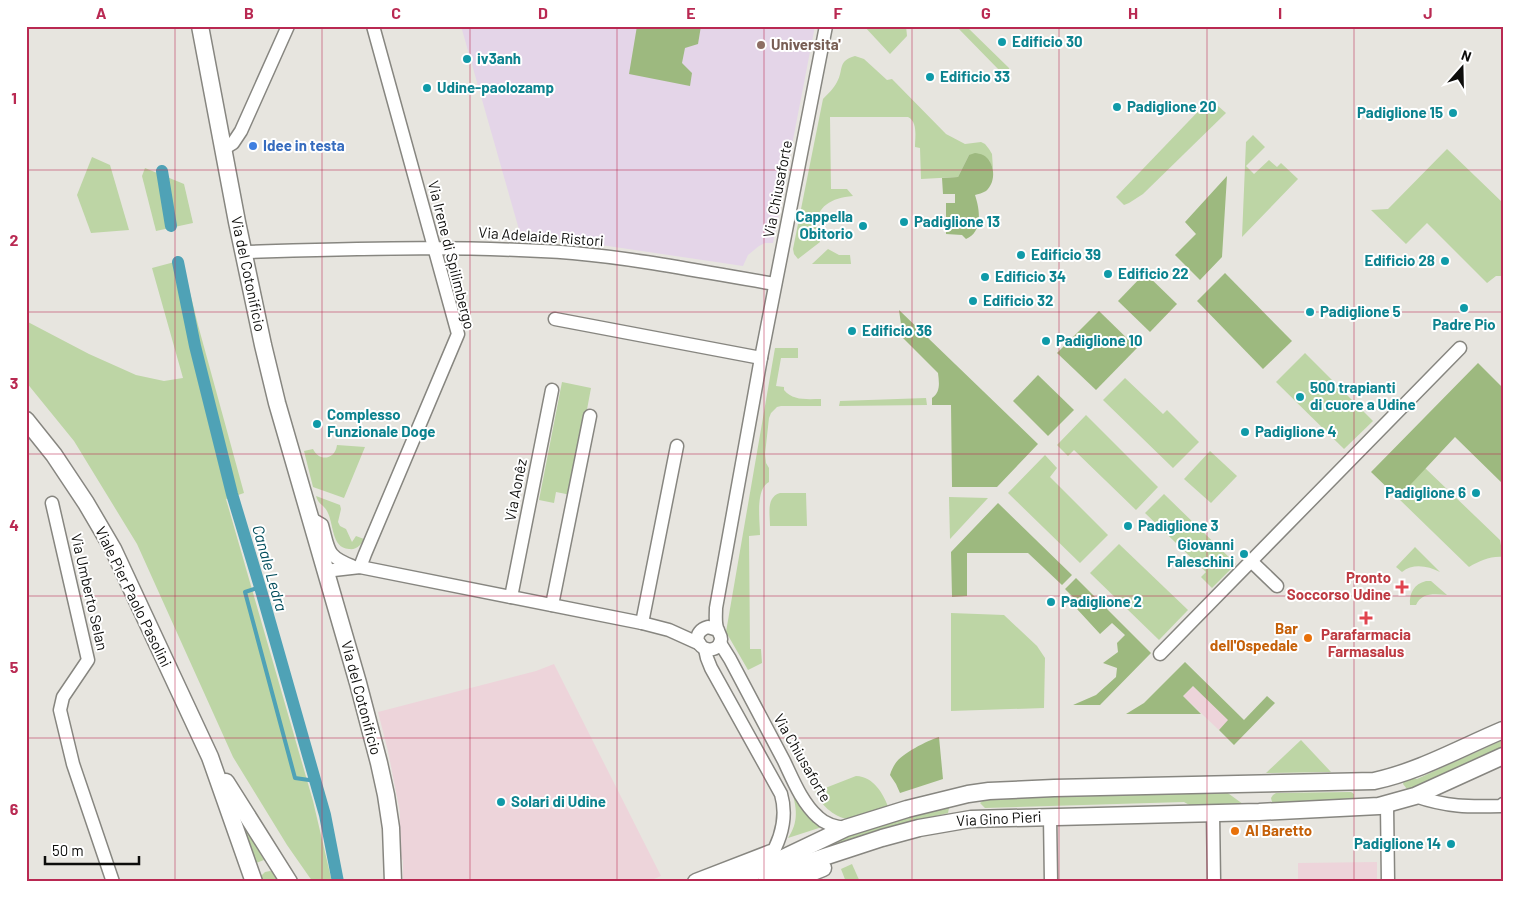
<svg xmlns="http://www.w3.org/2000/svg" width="1529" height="908" font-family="Barlow,sans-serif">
<rect width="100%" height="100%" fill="#e7e5df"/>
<g fill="#edd4da">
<path d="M554,664l107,212 -14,6h-244v-22l-3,-1v-47l-12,-61 -10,-39 158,-41z"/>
<path d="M1193,686l36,34 -10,10 -36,-34z"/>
<path d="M1377,862v20h-79v-19z"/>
</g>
<path fill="#e4d5e8" d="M461,26h354l-42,217h-8l-6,3 -11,9 -5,11 -223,-33z"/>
<g fill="#bdd5a5">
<path d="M864,26h42l1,10 -17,18z"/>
<path d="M956,26h10l43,42 1,4 -3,6 -8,3 -5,-3 6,-7z"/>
<path d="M855,56l9,3 23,21 5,-1 54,55 19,10 16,-2 4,2 4,5 3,5 1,15 -4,-9 -20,-5 -11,22 -37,2 -1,-31 -5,-1c0,-10 3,-25 -7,-30h-78l1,72h16l6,7c-28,2 -44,17 -33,46l-22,17 -4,-5 -1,-5 30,-150c5,-5 11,-11 14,-17 7,-12 0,-21 18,-26z"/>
<path d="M1210,99l16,14 -83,81 -14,9 -5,2 -8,-8z"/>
<path d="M1253,135l12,12 -19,19 8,8 15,-14 8,7 4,-4 17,16 -56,58 4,-95z"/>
<path d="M1447,149l56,54v73h-7l-9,7 -60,-60 -21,21 -35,-34 17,-1z"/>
<path d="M92,157l18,8 19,65 -38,3 -14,-38z"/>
<path d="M145,168l39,16 9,39 -37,8 -14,-55z"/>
<path d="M828,249l11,6h11l1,9h-39z"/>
<path d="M182,260l16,65 46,168 -18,6 87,302 19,81h-18l-4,-4 -23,-33 -54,-88 -96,-213 -63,-103 -48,-59v-61l63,33 47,21 28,6 19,-3 -31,-110z"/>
<path d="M775,348h23v10h-17l-5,28 8,1v3c9,11 23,9 37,9v7h-40l-4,1 -6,6 -2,5 -4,36 1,9 3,5v14c-14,7 -9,39 -9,53l-11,1 1,113h11l1,14 -14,7 -22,-38z"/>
<path d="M1305,353l68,68 -29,28 -68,-67z"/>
<path d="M1125,378l38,36 4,-4 32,32 -26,26 -70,-68z"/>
<path d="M562,382l29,6 -20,107 -15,-3 -2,11 -15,-3z"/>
<path d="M926,398l1,7 -88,1 1,-5z"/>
<path d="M1086,415l72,72 -22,23 -62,-60 -6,6 -11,-11z"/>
<path d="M337,445l28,2 -21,51 -31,-11 -9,-36 9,-2c6,13 22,11 24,-4z"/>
<path d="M1210,451l27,25 -26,27 -27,-24z"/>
<path d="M1045,455l12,13 -7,9 58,58 -28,28 -72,-70z"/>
<path d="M1425,468l75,72 3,17c-13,-1 -23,4 -34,10l-71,-69z"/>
<path d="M780,493h26l1,33h-37c0,-12 -4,-29 10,-33z"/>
<path d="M1164,494l72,70 -24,24 -11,-11 5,-5 -61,-59z"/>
<path d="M316,496l24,9 1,4 -3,13 2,4 6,3 6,13 4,-6 8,3c-3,6 -7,11 -15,10 -18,-1 -15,-26 -22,-38 -3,-6 -9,-7 -11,-15z"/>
<path d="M949,497l39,1 -38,41z"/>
<path d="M1119,544l69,66 -29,30 -69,-67z"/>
<path d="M1415,547l25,25c-12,-6 -27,-9 -38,0l-6,-5z"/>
<path d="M1426,581h5l16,14c-12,-1 -25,-3 -31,10h-6c-1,-12 4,-21 16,-24z"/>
<path d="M951,613l53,2 33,31 8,12 -1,50 -93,3z"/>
<path d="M1301,740l30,32 -65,1z"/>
<path d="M1503,740v9l-90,39 -6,1 -4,-5 1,-4 6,-3 7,2z"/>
<path d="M856,776c18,1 27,17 33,33 -11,3 -22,8 -34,10 -17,2 -33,-12 -40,-27z"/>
<path d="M791,789c8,16 15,31 31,38l-34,11c11,-16 9,-31 3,-49z"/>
<path d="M1225,791l22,16h-54l-9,-5 -199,6 -5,-5 5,-4z"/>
<path d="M1351,792l3,2v5l-78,5 -4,-2 -1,-4 2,-3 3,-2z"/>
<path d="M944,806l5,2 -1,5 -52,13 -142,50 111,-48z"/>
<path d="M239,817l25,43 -8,3z"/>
<path d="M852,864l8,18h-14l-5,-13z"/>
<path d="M270,871l3,1 6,10h-17l-2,-5 5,-5z"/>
</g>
<g fill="#9db97f">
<path d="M637,26h64l-3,18 -13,4 -3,15 10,10 -2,13 -61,-12z"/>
<path d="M975,153c2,0 6,1 8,2 12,6 14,27 3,36 -3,2 -8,3 -11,4 5,15 8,37 -9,44l-4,-4 -16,-1v-31h9v-9h-12l-1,-16 16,-1 11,-22z"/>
<path d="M1227,176l-5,81 -22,23 -25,-25 21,-21 -11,-12z"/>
<path d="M1145,273l32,31 -27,28 -32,-31z"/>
<path d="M1225,273l67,68 -29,28 -66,-68z"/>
<path d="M899,310l139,134 -41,43h-45l-1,-82h-19v-7c9,-6 7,-16 6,-25l-35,-35z"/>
<path d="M1099,311l38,37 -41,42 -39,-37z"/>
<path d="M1478,363l25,25v96l-48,-47 -57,61 -27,-26z"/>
<path d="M1038,375l36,35 -26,26 -35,-35z"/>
<path d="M998,503l74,72 -10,10 -34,-32h-61v43l-15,1 -1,-45z"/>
<path d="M1076,578l75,75 -51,52h-27l23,-10 20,-18 1,-9 -14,-5 15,-11 -1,-9 8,-8 -13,-12 -12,11 -23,-25 3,-5 -15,-15z"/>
<path d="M1185,662l59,58 23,-24 8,7 -41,42 -15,-15 9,-10 -35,-34 -10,10 18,18h-75l18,-11z"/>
<path d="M939,737l4,42 -43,14 -4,-9 -6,-9c1,-4 3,-8 5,-11 7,-11 32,-23 44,-27z"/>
</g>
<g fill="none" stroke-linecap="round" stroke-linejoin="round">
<path stroke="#4fa2b6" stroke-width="4" d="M260,587l-15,5 50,186 21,3"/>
<g stroke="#4fa2b6" stroke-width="12">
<path d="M162,171l9,55"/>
<path d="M178,262l17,84 37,148 28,93 65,228 13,67"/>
</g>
<g stroke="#878680" stroke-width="15">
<g id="minor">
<path d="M223,149l10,-6 8,-12 47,-105"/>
<path d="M243,252c110,-3 220,-7 330,1 68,6 135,20 202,31"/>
<path d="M555,319l206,39"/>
<path d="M52,503l36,157 -25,37 -3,13 13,54 40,118"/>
<path d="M310,518l12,7c7,25 4,31 30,41"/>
<path d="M1251,561l26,25"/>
<path d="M360,567l5,-13 93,-220 -85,-308"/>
<path d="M325,571l35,-4 282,56 27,7 31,14"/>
<path d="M511,597l41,-207"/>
<path d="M552,605l38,-189"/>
<path d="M642,623l35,-177"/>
<path d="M718,630l-10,-3c-7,2 -12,7 -10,14 4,12 22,11 23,-2 0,-4 -3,-7 -4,-11 -2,-6 -1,-13 -1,-20l45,-250 65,-332"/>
<path d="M720,643l10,16c18,34 36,68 54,102 9,19 18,42 34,56 7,7 18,10 28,11"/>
<path d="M705,649l2,9 4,10 70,126c7,24 0,46 -13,67"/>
<path d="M1160,654l300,-306"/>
<path d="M1415,796c32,11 53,11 86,10l2,-2"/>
<path d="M1387,805l1,77"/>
<path d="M1213,813l1,69"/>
<path d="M1050,816l1,66"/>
</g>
</g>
<g stroke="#878680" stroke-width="19">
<g id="major">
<path d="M200,26l37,196 26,123 14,58 81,280 21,80 7,32 5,33 2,54"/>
<path d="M26,420l28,35 32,48 27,46 97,208 44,125"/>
<path d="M226,782l63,100"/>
<path d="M766,876l116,-38 37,-10 52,-9 288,-7 120,-6 36,-10 88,-40"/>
<path d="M696,882l75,-29"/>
<path d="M733,882l113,-54 61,-19 61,-15 21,-3 65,-3 320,-7c46,-10 86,-33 129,-51"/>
<path d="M788,882l35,-14"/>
</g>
</g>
<use href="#minor" stroke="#fff" stroke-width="12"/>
<use href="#major" stroke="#fff" stroke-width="16"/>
</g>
<path fill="none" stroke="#b92952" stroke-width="1" stroke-opacity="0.55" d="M175,26v856M322,26v856M470,26v856M617,26v856M764,26v856M912,26v856M1059,26v856M1207,26v856M1354,26v856M26,170h1477M26,312h1477M26,454h1477M26,596h1477M26,738h1477"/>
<g fill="#0f9aa8" stroke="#fff" stroke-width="2">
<circle cx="1002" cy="42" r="5"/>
<circle cx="467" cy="59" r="5"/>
<circle cx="930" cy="77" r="5"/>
<circle cx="427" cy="88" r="5"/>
<circle cx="1117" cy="107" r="5"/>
<circle cx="1453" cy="113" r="5"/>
<circle cx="904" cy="222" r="5"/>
<circle cx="863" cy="226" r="5"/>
<circle cx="1021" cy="255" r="5"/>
<circle cx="1445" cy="261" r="5"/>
<circle cx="1108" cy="274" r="5"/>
<circle cx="985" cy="277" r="5"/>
<circle cx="973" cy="301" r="5"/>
<circle cx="1464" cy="308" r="5"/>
<circle cx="1310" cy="312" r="5"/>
<circle cx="852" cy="331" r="5"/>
<circle cx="1046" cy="341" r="5"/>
<circle cx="1300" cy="397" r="5"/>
<circle cx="317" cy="424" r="5"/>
<circle cx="1245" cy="432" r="5"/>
<circle cx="1476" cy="493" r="5"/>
<circle cx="1128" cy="526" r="5"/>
<circle cx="1244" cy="554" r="5"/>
<circle cx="1051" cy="602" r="5"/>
<circle cx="501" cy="802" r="5"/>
<circle cx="1451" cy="844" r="5"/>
</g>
<circle fill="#8d6e63" stroke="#fff" stroke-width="2" cx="761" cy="45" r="5"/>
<circle fill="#3f7fe0" stroke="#fff" stroke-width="2" cx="253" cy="146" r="5"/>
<g fill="#e0444e" stroke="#fff" stroke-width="2">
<path d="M1399.5 579.5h5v5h5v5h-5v5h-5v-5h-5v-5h5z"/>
<path d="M1363.5 610.5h5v5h5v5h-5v5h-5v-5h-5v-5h5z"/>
</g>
<g fill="#e8710a" stroke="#fff" stroke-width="2">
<circle cx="1308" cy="638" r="5"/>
<circle cx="1235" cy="831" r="5"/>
</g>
<g text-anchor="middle" stroke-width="4" stroke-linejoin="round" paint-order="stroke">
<g font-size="15" font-weight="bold" fill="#0d838f" stroke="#fff" text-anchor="start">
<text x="1012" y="47">Edificio 30</text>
<text x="477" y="64">iv3anh</text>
<text x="940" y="82">Edificio 33</text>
<text x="437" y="93">Udine-paolozamp</text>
<text x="1127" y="112">Padiglione 20</text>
<text x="1443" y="118" text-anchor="end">Padiglione 15</text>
<text x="853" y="222" text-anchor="end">Cappella<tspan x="853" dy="17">Obitorio</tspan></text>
<text x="914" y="227">Padiglione 13</text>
<text x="1031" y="260">Edificio 39</text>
<text x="1435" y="266" text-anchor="end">Edificio 28</text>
<text x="1118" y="279">Edificio 22</text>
<text x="995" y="282">Edificio 34</text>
<text x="983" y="306">Edificio 32</text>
<text x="1320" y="317">Padiglione 5</text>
<text x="1464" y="330" text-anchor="middle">Padre Pio</text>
<text x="862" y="336">Edificio 36</text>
<text x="1056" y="346">Padiglione 10</text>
<text x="1310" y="393">500 trapianti<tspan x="1310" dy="17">di cuore a Udine</tspan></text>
<text x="327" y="420">Complesso<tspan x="327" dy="17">Funzionale Doge</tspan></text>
<text x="1255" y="437">Padiglione 4</text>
<text x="1466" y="498" text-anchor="end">Padiglione 6</text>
<text x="1138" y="531">Padiglione 3</text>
<text x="1234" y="550" text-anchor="end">Giovanni<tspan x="1234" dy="17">Faleschini</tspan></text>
<text x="1061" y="607">Padiglione 2</text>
<text x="511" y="807">Solari di Udine</text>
<text x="1441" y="849" text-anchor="end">Padiglione 14</text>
</g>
<g font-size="15" font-weight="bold" fill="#785e54" stroke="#fff" text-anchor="start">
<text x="771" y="50">Universita'</text>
</g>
<g font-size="15" font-weight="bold" fill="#366cbe" stroke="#fff" text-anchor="start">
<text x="263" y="151">Idee in testa</text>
</g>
<g font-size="15" fill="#0d0d0b" stroke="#fff">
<text transform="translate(778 189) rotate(-79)" y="5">Via Chiusaforte</text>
<text transform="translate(541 237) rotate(4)" y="5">Via Adelaide Ristori</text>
<text transform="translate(451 255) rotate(76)" y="5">Via Irene di Spilimbergo</text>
<text transform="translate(248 274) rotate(78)" y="5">Via del Cotonificio</text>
<text transform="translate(516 490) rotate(-79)" y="5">Via Aonêz</text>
<text transform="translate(89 592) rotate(77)" y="5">Via Umberto Selan</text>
<text transform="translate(133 597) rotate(64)" y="5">Viale Pier Paolo Pasolini</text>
<text transform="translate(361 698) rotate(75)" y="5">Via del Cotonificio</text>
<text transform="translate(802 758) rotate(60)" y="5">Via Chiusaforte</text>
<text transform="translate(999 819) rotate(-3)" y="5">Via Gino Pieri</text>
</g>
<g font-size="15" font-weight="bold" fill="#be3a42" stroke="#fff" text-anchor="end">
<text x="1391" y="583">Pronto<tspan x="1391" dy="17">Soccorso Udine</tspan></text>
<text x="1366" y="640" text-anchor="middle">Parafarmacia<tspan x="1366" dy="17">Farmasalus</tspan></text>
</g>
<g font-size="15" font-weight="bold" fill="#c56008" stroke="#fff" text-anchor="end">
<text x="1298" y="634">Bar<tspan x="1298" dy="17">dell'Ospedale</tspan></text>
<text x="1245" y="836" text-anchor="start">Al Baretto</text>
</g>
<g font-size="16" font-style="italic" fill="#004c5b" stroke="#fff">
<text transform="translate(270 568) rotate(74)" y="6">Canale Ledra</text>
</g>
</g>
<rect width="1529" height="908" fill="none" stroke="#ffffff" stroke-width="55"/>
<g transform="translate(1462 68) rotate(20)" stroke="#ffffff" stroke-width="4" paint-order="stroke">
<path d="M0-4L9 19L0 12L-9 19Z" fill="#0d0d0b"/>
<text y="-8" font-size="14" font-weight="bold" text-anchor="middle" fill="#0d0d0b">N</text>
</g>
<path d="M45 856v8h94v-8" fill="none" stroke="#0d0d0b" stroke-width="2.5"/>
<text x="52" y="856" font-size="15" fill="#0d0d0b" stroke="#ffffff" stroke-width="4" paint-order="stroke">50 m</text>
<rect x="28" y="28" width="1474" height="852" fill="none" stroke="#b92952" stroke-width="2"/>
<g font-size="16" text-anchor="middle" font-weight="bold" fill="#b92952">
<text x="101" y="19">A</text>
<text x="249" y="19">B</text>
<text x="396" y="19">C</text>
<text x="543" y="19">D</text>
<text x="691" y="19">E</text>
<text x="838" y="19">F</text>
<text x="986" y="19">G</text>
<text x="1133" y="19">H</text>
<text x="1280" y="19">I</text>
<text x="1428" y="19">J</text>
<text x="14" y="104">1</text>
<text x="14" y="246">2</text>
<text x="14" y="389">3</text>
<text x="14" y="531">4</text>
<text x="14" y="673">5</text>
<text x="14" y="815">6</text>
</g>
</svg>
